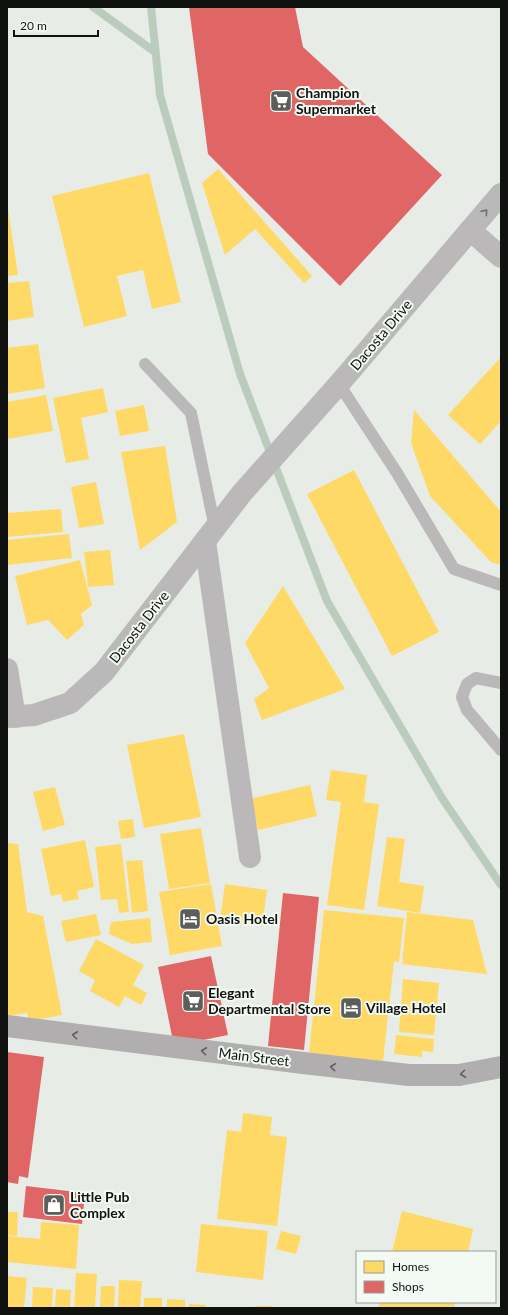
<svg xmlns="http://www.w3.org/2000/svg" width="508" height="1315" font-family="Lato,sans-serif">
<rect width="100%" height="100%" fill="#e7ece7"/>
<g fill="#ffd966">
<path d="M218,169l94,107 -8,7 -49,-54 -30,26 -23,-72z"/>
<path d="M149,173l32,129 -29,7 -9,-39 -26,6 10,40 -43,11 -32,-131z"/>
<path d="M7,202l11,73 -11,1z"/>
<path d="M29,281l5,36 -27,4v-38z"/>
<path d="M38,344l7,44 -38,6v-46z"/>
<path d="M501,357v64l-21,23 -32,-29z"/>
<path d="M103,388l5,24 -27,6 8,41 -23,4 -13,-65z"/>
<path d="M46,395l7,36 -46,8v-37z"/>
<path d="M144,405l5,26 -29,5 -5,-25z"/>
<path d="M414,410l87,102v53l-10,-3 -61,-66 -19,-53z"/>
<path d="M165,446l12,76 -37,28 -19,-98z"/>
<path d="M354,470l85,162 -47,24 -85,-162z"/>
<path d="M96,482l8,42 -25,4 -8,-41z"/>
<path d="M61,509l2,23 -56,5v-24z"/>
<path d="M69,534l3,24 -65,7v-25z"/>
<path d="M110,550l4,35 -26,2 -4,-35z"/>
<path d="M80,560l12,45 -11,9 3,11 -17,15 -19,-20 -21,5 -12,-49z"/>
<path d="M283,586l62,103 -83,31 -8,-21 15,-11 -24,-45z"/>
<path d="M184,734l17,83 -57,11 -17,-83z"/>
<path d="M331,770l36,5 -3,27 15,2 -15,106 -37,-5 14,-103 -15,-2z"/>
<path d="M310,785l7,31 -59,14 -8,-31z"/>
<path d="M55,787l10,38 -22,6 -10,-39z"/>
<path d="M133,819l2,18 -14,2 -3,-18z"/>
<path d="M201,828l9,55 -41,6 -9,-55z"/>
<path d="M387,837l18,2 -6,43 25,4 -4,27 -43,-7z"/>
<path d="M85,840l9,47 -17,4 2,8 -16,3 -2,-8 -10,2 -10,-47z"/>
<path d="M7,843l11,1 9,68 16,4 19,99 -33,6 -2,-8 -20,3z"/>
<path d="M121,844l8,68 -10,1 -2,-14 -16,1 -6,-53z"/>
<path d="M142,860l6,51 -16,2 -6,-52z"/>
<path d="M211,884l11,62 -52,9 -11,-63z"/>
<path d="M225,884l42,6 -5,36 -42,-6z"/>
<path d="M324,910l80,8 -5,44 -5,-1 -11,100 -74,-8z"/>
<path d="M407,912l66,8 14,54 -85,-10z"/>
<path d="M96,914l5,21 -35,7 -5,-21z"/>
<path d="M150,918l2,24 -20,2 -23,-10 2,-12z"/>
<path d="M96,939l48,26 -11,20 14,8 -6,12 -16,-9 -6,11 -29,-16 5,-11 -16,-9z"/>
<path d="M403,979l36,4 -5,52 -35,-3z"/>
<path d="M396,1035l38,4 -1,13 -11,-1v6l-28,-3z"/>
<path d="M243,1113l29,4 -2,18 17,2 -10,89 -60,-7 10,-89 14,2z"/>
<path d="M402,1211l71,18 -5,23h-76z"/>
<path d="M7,1212h11l-1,24 -10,-1z"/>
<path d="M41,1222l38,3 -3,44 -69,-7v-26l33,3z"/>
<path d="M201,1224l67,7 -5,49 -67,-8z"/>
<path d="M281,1231l20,5 -5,18 -20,-5z"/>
<path d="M76,1273l21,1 -2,34h-21z"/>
<path d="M7,1276l20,2 -3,30h-17z"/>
<path d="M119,1280l23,1 -2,27h-22z"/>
<path d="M101,1286h14l-1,22h-14z"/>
<path d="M33,1287l20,1 -1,20h-20z"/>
<path d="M56,1289l15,1 -1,18h-15z"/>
<rect x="144" y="1298" width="18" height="10"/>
<path d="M167,1299l18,1v8h-18z"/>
<path d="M379,1302h76l-1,6h-76z"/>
<path d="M189,1304l17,1v3h-17z"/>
<rect x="255" y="1306" width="16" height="2"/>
</g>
<g fill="#e06666">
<path d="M189,7h106l8,40 139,128 -102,111 -132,-132z"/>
<path d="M283,893l36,4 -15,153 -36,-4z"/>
<path d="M211,956l17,79 -54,11 -16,-79z"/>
<path d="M7,1052l37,5 -16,121 -9,-2 -1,8 -11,-2z"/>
<path d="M26,1186l59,7 -3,31 -59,-7z"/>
</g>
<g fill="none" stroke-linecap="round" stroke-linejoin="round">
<g stroke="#bacdbc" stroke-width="8">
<path d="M93,7l62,45"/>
<path d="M151,7l9,88 80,279 87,227 115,197 59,87"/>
</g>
<g stroke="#bbb8b9" stroke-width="12">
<path d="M145,364l46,49 24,115"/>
<path d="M339,384l58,89 57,96 47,16"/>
<path d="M501,683l-25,-5 -9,6 -5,13 5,13 34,40"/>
</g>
<g stroke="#bbb8b9" stroke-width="22">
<path d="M470,230l31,27"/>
<path d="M205,541l45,316"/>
<path d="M7,669l8,48"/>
<path d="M7,717l27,-2 36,-12 34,-31 138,-179 97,-109 162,-190"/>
</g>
<path stroke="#b1aeaf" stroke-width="22" d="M7,1026l296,37 106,12h50l42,-8"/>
</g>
<defs><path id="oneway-chevron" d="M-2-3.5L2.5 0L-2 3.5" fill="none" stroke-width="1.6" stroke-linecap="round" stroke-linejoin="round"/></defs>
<use stroke="#6e6d6c" href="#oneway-chevron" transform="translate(485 212) rotate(-49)"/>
<g stroke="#60605f">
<use href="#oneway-chevron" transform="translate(75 1035) rotate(-173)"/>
<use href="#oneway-chevron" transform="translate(204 1051) rotate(-173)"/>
<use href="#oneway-chevron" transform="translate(333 1067) rotate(-174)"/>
<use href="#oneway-chevron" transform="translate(463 1074) rotate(173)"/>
</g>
<defs>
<g id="supermarket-square" transform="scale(1.15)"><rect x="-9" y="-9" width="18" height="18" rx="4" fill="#5b5e5b" stroke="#f3faf3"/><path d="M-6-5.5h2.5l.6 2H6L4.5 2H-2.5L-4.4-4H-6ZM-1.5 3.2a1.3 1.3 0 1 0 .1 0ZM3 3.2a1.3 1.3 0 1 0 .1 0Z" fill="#fff"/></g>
<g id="hotel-square" transform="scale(1.15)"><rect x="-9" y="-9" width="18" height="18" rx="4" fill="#5b5e5b" stroke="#f3faf3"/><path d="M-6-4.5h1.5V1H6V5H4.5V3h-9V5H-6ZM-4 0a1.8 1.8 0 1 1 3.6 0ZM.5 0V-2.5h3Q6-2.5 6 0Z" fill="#fff"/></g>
<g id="shop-square" transform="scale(1.15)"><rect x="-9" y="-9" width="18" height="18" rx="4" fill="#5b5e5b" stroke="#f3faf3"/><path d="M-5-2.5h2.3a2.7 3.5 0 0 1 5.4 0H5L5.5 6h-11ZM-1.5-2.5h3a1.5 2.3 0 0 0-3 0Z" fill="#fff"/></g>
</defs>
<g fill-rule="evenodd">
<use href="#supermarket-square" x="281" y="101"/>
<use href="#hotel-square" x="190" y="919"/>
<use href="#supermarket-square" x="193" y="1001"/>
<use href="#hotel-square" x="351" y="1008"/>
<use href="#shop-square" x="54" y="1205"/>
</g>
<g text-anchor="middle" stroke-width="4" stroke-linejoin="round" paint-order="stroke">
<g font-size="14" font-weight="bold" fill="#0f120f" stroke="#f3faf3" text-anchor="start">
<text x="296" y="98">Champion<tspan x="296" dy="16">Supermarket</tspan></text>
<text x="206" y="924">Oasis Hotel</text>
<text x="208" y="998">Elegant<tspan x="208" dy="16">Departmental Store</tspan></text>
<text x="366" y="1013">Village Hotel</text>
<text x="70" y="1202">Little Pub<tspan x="70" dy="16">Complex</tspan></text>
</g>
<g font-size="14" fill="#0f120f" stroke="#f3faf3">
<text transform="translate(381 335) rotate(-50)" y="5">Dacosta Drive</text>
<text transform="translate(139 627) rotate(-52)" y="5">Dacosta Drive</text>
<text transform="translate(254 1057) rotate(7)" y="5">Main Street</text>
</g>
</g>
<rect width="508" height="1315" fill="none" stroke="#0f120f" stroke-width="16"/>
<rect x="356" y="1251" width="140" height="52" fill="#f3faf3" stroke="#989d98"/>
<rect x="364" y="1261" width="20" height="12" fill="#ffd966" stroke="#989d98"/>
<text x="392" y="1271" font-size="12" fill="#0f120f">Homes</text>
<rect x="364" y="1281" width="20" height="12" fill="#e06666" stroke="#989d98"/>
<text x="392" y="1291" font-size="12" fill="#0f120f">Shops</text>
<path d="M14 30v6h84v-6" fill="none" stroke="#0f120f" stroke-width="2"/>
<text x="20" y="30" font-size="12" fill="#0f120f" stroke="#f3faf3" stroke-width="3" paint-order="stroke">20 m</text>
</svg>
